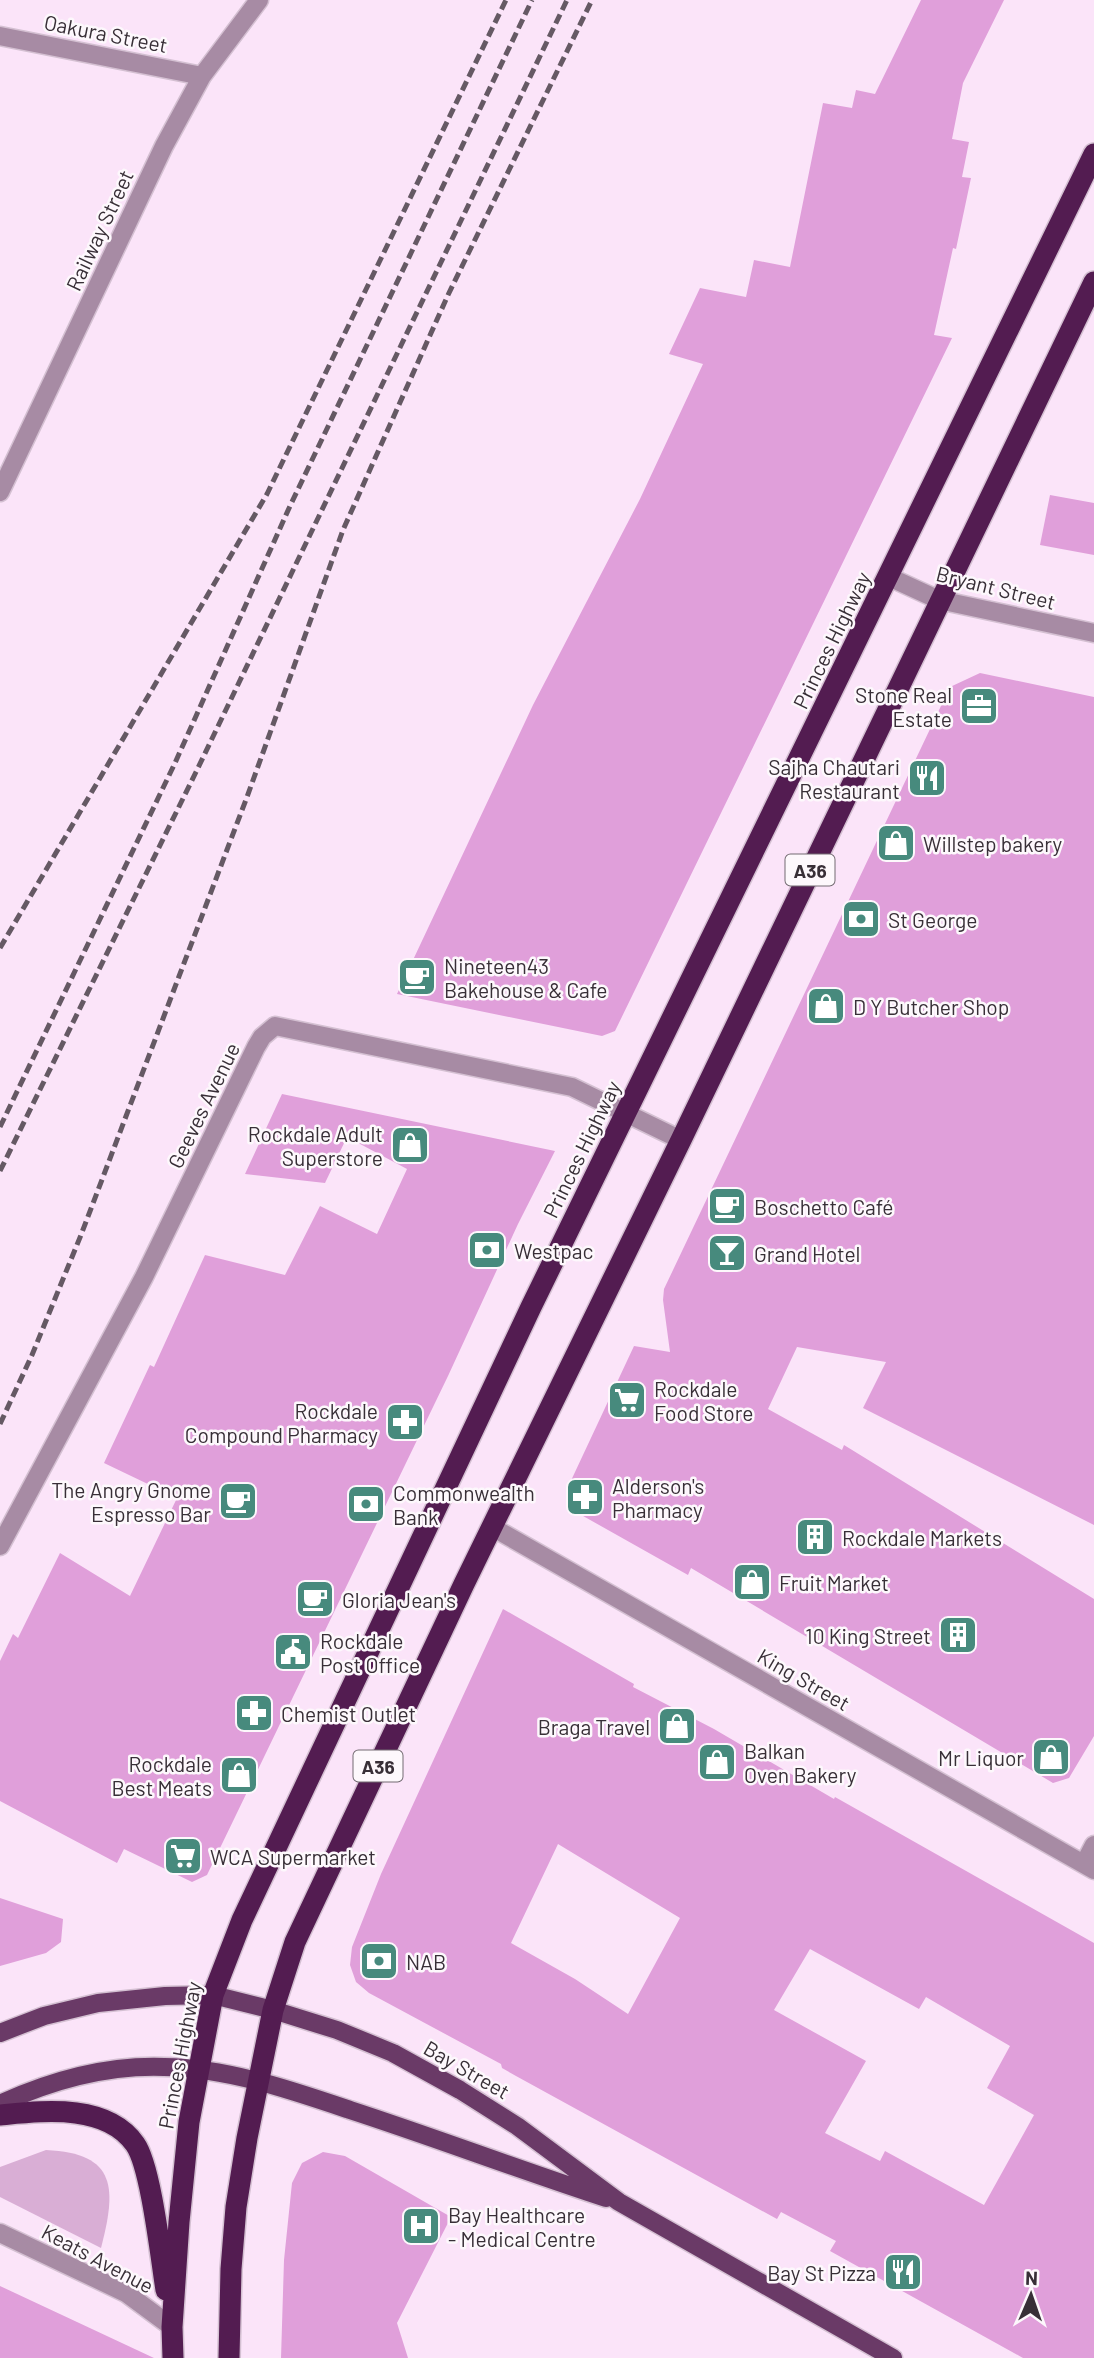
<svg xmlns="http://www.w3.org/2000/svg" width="1094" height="2358" font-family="Barlow,sans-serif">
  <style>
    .green { fill: #d9aed5 }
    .building { fill: #e09fda; fill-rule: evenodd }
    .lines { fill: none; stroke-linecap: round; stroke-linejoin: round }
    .minor-casing { stroke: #d4c0d2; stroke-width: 21 }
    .major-casing { stroke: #d4c0d2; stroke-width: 21 }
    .highway-casing { stroke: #d4c0d2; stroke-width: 24 }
    .minor { stroke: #a78ba4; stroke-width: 18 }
    .major { stroke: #6a3a67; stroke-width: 18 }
    .highway { stroke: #531c51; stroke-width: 21 }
    .rail { stroke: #655964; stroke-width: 5; stroke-dasharray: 10 5; stroke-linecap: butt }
    .labels { text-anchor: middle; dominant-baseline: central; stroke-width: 5; stroke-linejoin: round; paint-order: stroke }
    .shield { fill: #fdf8fc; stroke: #736b72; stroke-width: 2 }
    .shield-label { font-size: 19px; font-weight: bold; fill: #382f37 }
    .street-label { font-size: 21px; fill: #382f37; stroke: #fdf8fc }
    .poi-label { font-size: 21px; fill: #382f37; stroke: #fdf8fc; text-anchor: start }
  </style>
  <rect width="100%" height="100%" fill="#fbe4f9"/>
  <path class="green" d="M46 2150C118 2153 116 2190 101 2248L0 2197V2167Z"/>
  <path class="building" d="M921 0H1004L963 83 952 139 969 142 962 177 971 178 956 249 953 248 934 335 952 338 615 1031 602 1036 397 994 533 705 640 499 703 364 669 354 700 288 746 297 754 260 790 267 823 103 852 108 856 90 875 94Z
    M1050 495 1094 503V555L1040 545Z
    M980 673 1094 697V1525L863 1408 886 1362 797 1347 768 1409 842 1450 844 1445 1094 1599V1736L1069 1778 1053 1783 691 1568 688 1575 576 1512 568 1487 634 1346 670 1352 663 1300 664 1289 950 687Z
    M282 1094 555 1151 518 1224 448 1376 207 1875 192 1882 124 1849 117 1863 0 1801V1661L13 1634 18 1638 60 1553 130 1596 177 1498 104 1463 150 1365 154 1367 205 1255 285 1275 320 1206 377 1234 407 1169 347 1137 325 1183 245 1174Z
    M503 1609 634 1684 633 1687 714 1729 834 1799 835 1797 1094 1943V2358H1023L830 2251 836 2241 781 2212 777 2219 516 2076 502 2068 501 2064 369 1993 356 1982 350 1965 352 1947 381 1874ZM558 1844 680 1918 628 2014 575 1979 511 1943ZM810 1949 919 2009 926 1997 1010 2046 987 2088 1034 2115 984 2205 885 2151 880 2161 825 2133 866 2061 774 2010Z
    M0 1898 63 1919 61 1942 46 1953 0 1966Z
    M323 2152 345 2156 451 2217 397 2323 408 2358H281L284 2260 292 2183 302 2163Z
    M0 2286 154 2358H0Z"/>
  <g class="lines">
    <defs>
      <path id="minor" d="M0 36 202 76
        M0 492 164 146 202 76 259 0
        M889 577 939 600 1094 633
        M492 1527 1094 1870
        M0 1546 144 1277 256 1047 262 1037 275 1026 572 1087 681 1140
        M1084 1864 1094 1845
        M0 2233 126 2293 172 2327"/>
      <path id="major" d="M0 2033 44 2016 98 2003 165 1996 213 1995 273 2010 337 2030 393 2053 460 2090 517 2126 619 2202 893 2358
        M0 2104C50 2081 108 2065 164 2067 227 2068 291 2090 350 2110 436 2138 520 2170 606 2198"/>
      <path id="highway" d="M0 2115C43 2111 106 2103 135 2144 151 2166 161 2259 166 2290
        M173 2358 172 2327 179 2222 189 2122 213 1995 242 1920 531 1307 1094 154
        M229 2358 231 2269 236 2207 247 2138 273 2010 295 1942 464 1584 681 1140 1094 282"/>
    </defs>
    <use href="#minor" class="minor-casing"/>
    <use href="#major" class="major-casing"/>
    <use href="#highway" class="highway-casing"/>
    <use href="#minor" class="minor"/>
    <use href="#major" class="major"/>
    <use href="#highway" class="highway"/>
    <path class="rail" d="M0 948 267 494 506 0
      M0 1127 175 763 290 506 532 0
      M0 1171 196 772 567 0
      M0 1424 32 1355 81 1235 247 797 343 530 448 295 592 0"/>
  </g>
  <defs>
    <symbol id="office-square" viewBox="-11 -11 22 22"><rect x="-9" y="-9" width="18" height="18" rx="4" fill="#478a7d" stroke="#fdf8fc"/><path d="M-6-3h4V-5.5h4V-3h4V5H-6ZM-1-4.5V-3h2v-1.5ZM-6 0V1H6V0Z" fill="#fff"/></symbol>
    <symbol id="restaurant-square" viewBox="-11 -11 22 22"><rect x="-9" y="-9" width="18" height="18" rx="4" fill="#478a7d" stroke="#fdf8fc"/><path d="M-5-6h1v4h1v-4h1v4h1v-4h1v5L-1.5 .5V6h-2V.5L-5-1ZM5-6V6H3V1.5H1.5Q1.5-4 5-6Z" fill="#fff"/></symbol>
    <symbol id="shop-square" viewBox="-11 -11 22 22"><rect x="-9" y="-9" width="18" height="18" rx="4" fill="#478a7d" stroke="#fdf8fc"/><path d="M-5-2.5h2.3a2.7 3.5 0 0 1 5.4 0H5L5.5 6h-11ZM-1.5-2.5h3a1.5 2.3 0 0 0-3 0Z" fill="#fff"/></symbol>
    <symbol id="bank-square" viewBox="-11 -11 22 22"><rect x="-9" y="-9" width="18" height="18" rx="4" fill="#478a7d" stroke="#fdf8fc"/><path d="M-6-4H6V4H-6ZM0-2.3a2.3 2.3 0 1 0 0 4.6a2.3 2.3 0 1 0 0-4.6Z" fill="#fff"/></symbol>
    <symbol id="cafe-square" viewBox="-11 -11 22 22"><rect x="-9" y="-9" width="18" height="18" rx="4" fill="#478a7d" stroke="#fdf8fc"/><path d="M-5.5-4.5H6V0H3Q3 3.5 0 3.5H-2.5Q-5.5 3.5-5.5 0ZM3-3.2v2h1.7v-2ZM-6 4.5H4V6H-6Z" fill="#fff"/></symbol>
    <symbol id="bar-square" viewBox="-11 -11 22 22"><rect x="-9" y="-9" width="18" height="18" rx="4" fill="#478a7d" stroke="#fdf8fc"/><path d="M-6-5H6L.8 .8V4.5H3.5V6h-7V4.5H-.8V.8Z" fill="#fff"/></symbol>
    <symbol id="supermarket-square" viewBox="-11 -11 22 22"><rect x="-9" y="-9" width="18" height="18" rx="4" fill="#478a7d" stroke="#fdf8fc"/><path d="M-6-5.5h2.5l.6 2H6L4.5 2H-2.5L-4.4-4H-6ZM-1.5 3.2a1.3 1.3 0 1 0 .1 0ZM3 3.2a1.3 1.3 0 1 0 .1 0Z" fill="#fff"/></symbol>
    <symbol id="pharmacy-square" viewBox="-11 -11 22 22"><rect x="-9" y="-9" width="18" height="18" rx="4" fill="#478a7d" stroke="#fdf8fc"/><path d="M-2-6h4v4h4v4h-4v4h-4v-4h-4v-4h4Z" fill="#fff"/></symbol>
    <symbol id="building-square" viewBox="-11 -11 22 22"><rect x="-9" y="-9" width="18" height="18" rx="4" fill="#478a7d" stroke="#fdf8fc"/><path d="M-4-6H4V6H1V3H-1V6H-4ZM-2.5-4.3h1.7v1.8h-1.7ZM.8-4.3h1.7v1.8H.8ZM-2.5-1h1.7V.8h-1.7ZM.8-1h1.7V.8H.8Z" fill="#fff"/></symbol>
    <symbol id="civic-square" viewBox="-11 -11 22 22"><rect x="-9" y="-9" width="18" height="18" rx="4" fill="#478a7d" stroke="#fdf8fc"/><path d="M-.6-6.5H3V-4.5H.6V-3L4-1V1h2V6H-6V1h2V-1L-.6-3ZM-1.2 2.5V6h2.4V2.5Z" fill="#fff"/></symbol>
    <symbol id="hospital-square" viewBox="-11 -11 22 22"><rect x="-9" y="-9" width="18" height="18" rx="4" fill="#478a7d" stroke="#fdf8fc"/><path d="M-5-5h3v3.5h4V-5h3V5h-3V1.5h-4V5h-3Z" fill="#fff"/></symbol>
  </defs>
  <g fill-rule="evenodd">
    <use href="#office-square" x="957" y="684" width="44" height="44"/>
    <use href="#restaurant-square" x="905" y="756" width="44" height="44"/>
    <use href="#shop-square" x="874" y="821" width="44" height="44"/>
    <use href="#bank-square" x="839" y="897" width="44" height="44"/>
    <use href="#cafe-square" x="395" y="955" width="44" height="44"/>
    <use href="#shop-square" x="804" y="984" width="44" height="44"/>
    <use href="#shop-square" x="388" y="1123" width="44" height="44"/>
    <use href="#cafe-square" x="705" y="1184" width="44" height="44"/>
    <use href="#bank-square" x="465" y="1228" width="44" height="44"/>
    <use href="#bar-square" x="705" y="1231" width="44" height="44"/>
    <use href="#supermarket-square" x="605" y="1378" width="44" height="44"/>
    <use href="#pharmacy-square" x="383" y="1400" width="44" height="44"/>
    <use href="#pharmacy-square" x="563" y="1475" width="44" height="44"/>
    <use href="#cafe-square" x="216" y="1479" width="44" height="44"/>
    <use href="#bank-square" x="344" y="1482" width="44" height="44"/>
    <use href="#building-square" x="793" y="1515" width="44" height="44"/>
    <use href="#shop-square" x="730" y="1560" width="44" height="44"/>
    <use href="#cafe-square" x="293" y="1577" width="44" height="44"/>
    <use href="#building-square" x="936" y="1613" width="44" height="44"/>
    <use href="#civic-square" x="271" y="1630" width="44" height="44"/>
    <use href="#pharmacy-square" x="232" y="1691" width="44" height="44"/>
    <use href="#shop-square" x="655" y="1704" width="44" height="44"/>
    <use href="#shop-square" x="1029" y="1735" width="44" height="44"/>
    <use href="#shop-square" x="695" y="1740" width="44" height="44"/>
    <use href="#shop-square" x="217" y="1753" width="44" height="44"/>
    <use href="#supermarket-square" x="161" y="1834" width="44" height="44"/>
    <use href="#bank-square" x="357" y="1939" width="44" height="44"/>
    <use href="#hospital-square" x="399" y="2204" width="44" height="44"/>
    <use href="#restaurant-square" x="881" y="2250" width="44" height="44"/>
  </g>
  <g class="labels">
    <g class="shield">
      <rect x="785.5" y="854.5" width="49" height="31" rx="5"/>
      <rect x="353.5" y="1750.5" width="49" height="31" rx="5"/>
    </g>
    <g class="shield-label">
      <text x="810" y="870">A36</text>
      <text x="378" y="1766">A36</text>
    </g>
    <g class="street-label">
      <text transform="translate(106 33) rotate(11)">Oakura Street</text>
      <text transform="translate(99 230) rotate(-65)">Railway Street</text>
      <text transform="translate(996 587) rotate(14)">Bryant Street</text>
      <text transform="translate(831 640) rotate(-64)">Princes Highway</text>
      <text transform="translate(203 1105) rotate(-64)">Geeves Avenue</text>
      <text transform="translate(581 1149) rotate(-64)">Princes Highway</text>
      <text transform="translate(804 1679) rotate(30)">King Street</text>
      <text transform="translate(179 2055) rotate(-79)">Princes Highway</text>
      <text transform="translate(467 2069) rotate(30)">Bay Street</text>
      <text transform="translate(98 2258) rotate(28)">Keats Avenue</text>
    </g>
    <g class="poi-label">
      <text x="952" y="694" text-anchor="end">Stone Real<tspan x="952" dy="24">Estate</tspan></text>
      <text x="900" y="766" text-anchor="end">Sajha Chautari<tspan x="900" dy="24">Restaurant</tspan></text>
      <text x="923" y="843">Willstep bakery</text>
      <text x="888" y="919">St George</text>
      <text x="444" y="965">Nineteen43<tspan x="444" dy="24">Bakehouse &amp; Cafe</tspan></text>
      <text x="853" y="1006">D Y Butcher Shop</text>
      <text x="383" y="1133" text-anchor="end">Rockdale Adult<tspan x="383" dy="24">Superstore</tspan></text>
      <text x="754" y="1206">Boschetto Café</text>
      <text x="514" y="1250">Westpac</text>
      <text x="754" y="1253">Grand Hotel</text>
      <text x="654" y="1388">Rockdale<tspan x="654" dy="24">Food Store</tspan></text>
      <text x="378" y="1410" text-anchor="end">Rockdale<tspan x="378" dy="24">Compound Pharmacy</tspan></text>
      <text x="612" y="1485">Alderson's<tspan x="612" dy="24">Pharmacy</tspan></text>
      <text x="211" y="1489" text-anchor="end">The Angry Gnome<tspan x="211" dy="24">Espresso Bar</tspan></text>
      <text x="393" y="1492">Commonwealth<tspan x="393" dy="24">Bank</tspan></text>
      <text x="842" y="1537">Rockdale Markets</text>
      <text x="779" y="1582">Fruit Market</text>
      <text x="342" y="1599">Gloria Jean's</text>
      <text x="931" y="1635" text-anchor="end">10 King Street</text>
      <text x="320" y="1640">Rockdale<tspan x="320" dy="24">Post Office</tspan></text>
      <text x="281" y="1713">Chemist Outlet</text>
      <text x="650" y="1726" text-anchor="end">Braga Travel</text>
      <text x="744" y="1750">Balkan<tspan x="744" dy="24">Oven Bakery</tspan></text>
      <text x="1024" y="1757" text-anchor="end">Mr Liquor</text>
      <text x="212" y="1763" text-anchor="end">Rockdale<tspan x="212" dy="24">Best Meats</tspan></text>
      <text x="210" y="1856">WCA Supermarket</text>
      <text x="406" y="1961">NAB</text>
      <text x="448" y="2214">Bay Healthcare<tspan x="448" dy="24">- Medical Centre</tspan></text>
      <text x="876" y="2272" text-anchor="end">Bay St Pizza</text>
    </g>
  </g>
  <g transform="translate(1031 2295) rotate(2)" stroke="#fdf8fc" stroke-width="5" paint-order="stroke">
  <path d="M0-5L12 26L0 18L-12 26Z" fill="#382f37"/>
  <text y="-10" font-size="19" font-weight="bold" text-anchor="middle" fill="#382f37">N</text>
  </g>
</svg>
